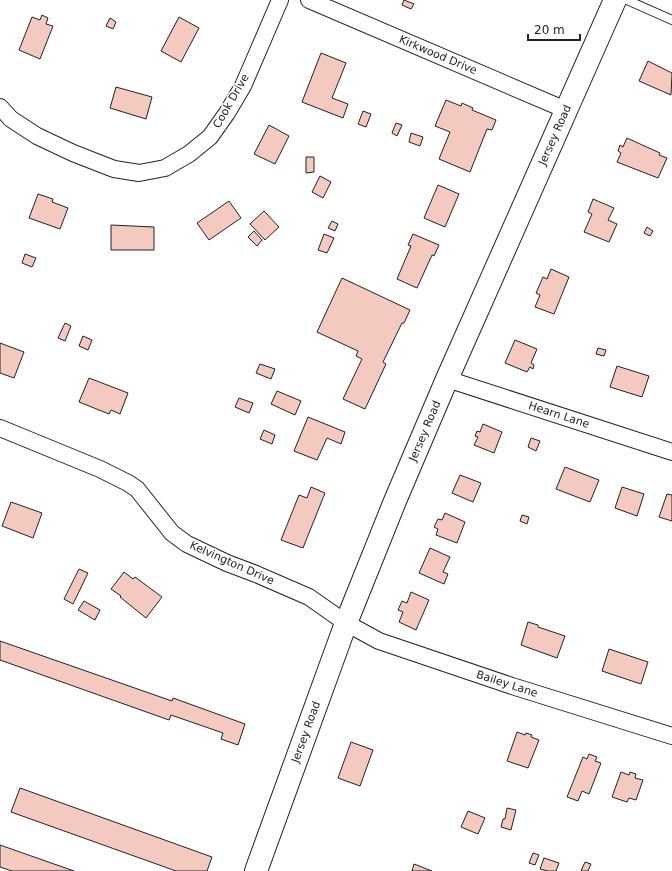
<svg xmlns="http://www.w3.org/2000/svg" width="672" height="871" font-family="'DejaVu Sans',sans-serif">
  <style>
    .building { fill: #f3c9c0; stroke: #222 }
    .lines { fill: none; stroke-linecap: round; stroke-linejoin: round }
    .lane-casing { stroke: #222; stroke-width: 10 }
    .street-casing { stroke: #222; stroke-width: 18 }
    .secondary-casing { stroke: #222; stroke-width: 24 }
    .lane { stroke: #fff; stroke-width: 8 }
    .street { stroke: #fff; stroke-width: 16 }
    .secondary { stroke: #fff; stroke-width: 22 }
    .labels { text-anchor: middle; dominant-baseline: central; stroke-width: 3; stroke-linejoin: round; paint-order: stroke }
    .street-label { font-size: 11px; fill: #222; stroke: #fff }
  </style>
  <rect width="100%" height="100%" fill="#fff"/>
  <path class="building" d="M404 0 414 4 411 9 402 5Z
    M42 15 48 18 46 24 53 26 40 59 19 50 32 17 40 20Z
    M179 17 199 28 181 62 161 51Z
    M110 18 116 22 113 29 106 26Z
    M321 53 346 63 332 98 348 104 343 118 302 102Z
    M648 61 672 73 671 95 639 81Z
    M116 87 152 97 146 119 110 108Z
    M446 100 461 106 462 103 473 108 472 110 496 120 492 130 487 129 470 172 439 159 450 132 435 126Z
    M363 111 371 114 366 127 358 124Z
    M396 123 402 125 397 136 392 133Z
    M269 125 289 136 275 164 254 154Z
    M411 133 423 137 420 146 409 142Z
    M627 138 660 153 659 155 667 158 658 178 617 162 621 153 618 151 620 145 623 147Z
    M306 157H314V172L306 173Z
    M320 176 331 182 323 198 312 192Z
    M438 185 459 194 445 227 424 218Z
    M38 194 53 199 52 202 68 208 60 229 29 218Z
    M593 199 614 208 608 220 617 224 609 242 584 232 592 214 588 212Z
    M229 201 241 218 209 240 197 223Z
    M264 211 279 227 265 240 250 224Z
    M332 221 338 224 335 231 328 228Z
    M111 225 154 227V250H111Z
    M647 227 653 231 650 236 644 233Z
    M254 231 262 240 257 246 248 237Z
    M324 234 334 238 327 253 318 250Z
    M413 234 439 245 434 256 432 255 417 288 397 279 411 246 408 245Z
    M25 254 36 258 32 267 22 263Z
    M551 269 569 277 554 314 535 307 540 295 536 293 543 277 547 279Z
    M342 278 410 310 404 323H402L383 362 386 364 365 409 343 399 362 359 356 356 358 351 317 332Z
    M65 323 71 326 65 341 58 338Z
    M83 336 92 340 88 350 79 346Z
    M515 340 537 349 531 363 534 365 533 369 530 367 527 372 505 363Z
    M0 343 24 352 14 378 0 373Z
    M598 348 606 350 604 356 596 354Z
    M260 364 275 369 271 379 256 373Z
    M617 366 649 376 642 397 610 387Z
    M89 378 128 393 120 414 111 410 109 414 79 402Z
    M277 391 301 401 295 415 271 404Z
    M239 398 253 403 249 413 235 407Z
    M308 417 345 432 341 444 327 438 317 460 294 451Z
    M483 424 502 432 494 453 474 445 478 437 475 436 477 431 480 432Z
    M264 430 275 435 272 444 260 439Z
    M531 438 540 441 536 451 528 447Z
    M565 467 599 480 590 502 556 489Z
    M460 475 481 483 473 502 452 493Z
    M311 487 325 493 303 548 281 540 299 495 307 498Z
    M622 487 644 494 637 516 615 508Z
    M667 494 672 495V521L659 517Z
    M11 502 42 513 33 538 2 526Z
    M445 513 465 522 457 543 436 535 438 529 434 527 438 519 442 520Z
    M522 515 529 517 527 524 520 521Z
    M430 548 450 557 443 572 448 574 444 584 419 573Z
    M79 569 88 573 73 604 64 599Z
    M124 572 133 579 135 577 162 597 146 618 120 597 121 596 111 589Z
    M411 592 429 600 416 630 399 622 403 612 398 610 402 601 407 603Z
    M84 601 100 610 95 620 78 610Z
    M528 622 538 625V627L565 636 557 658 521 645Z
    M0 641 172 701 173 698 245 724 238 745 221 739 223 733 171 715 169 720 0 660Z
    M609 649 648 662 641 684 602 671Z
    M517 732 525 735 526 733 532 735 531 737 539 740 528 768 507 761Z
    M351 742 373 750 360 786 338 778Z
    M589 754 597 757 595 761 601 763 589 794 582 791 578 801 567 797 583 757 587 759Z
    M621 772 629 775 630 772 636 774 635 778 643 780 636 800 629 798 627 802 612 797Z
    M20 788 212 857 207 871H176L11 812Z
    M507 808 516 810 511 830 501 827 503 819H505Z
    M468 811 485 818 478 834 461 827Z
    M0 845 74 871H12L0 867Z
    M533 853 539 855 535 865 529 863Z
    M544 858 559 863 556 871H548L540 869Z
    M585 862 591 864 588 871H581Z
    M414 864 432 871H412Z"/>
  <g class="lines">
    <defs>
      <path id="lane" d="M627 0 672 20"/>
      <path id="street" d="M309 0 566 110
        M0 107 11 119 37 136 73 153 114 169 139 173 165 168 189 154 210 137 227 113 243 86 280 0
        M447 379 672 452
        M0 428 100 469 128 483 137 489 172 533 187 544 227 563 256 574 309 597 346 623 379 641 512 686 672 736"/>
      <path id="secondary" d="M256 871 346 623 395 501 447 379 615 0"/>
    </defs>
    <use href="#lane" class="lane-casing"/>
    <use href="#street" class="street-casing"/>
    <use href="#secondary" class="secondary-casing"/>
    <use href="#lane" class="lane"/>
    <use href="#street" class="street"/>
    <use href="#secondary" class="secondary"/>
  </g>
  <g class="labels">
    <g class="street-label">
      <text transform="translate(438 55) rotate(23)">Kirkwood Drive</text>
      <text transform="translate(231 101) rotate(-60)">Cook Drive</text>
      <text transform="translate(555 135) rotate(-66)">Jersey Road</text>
      <text transform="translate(559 415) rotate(18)">Hearn Lane</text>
      <text transform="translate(425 431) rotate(-67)">Jersey Road</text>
      <text transform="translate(232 563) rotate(24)">Kelvington Drive</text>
      <text transform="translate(507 684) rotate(18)">Bailey Lane</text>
      <text transform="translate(306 732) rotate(-70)">Jersey Road</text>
    </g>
  </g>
  <path d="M528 34v6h52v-6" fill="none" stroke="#222222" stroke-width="2"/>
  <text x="534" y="34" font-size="12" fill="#222222" stroke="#ffffff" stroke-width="3" paint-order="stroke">20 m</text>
</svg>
